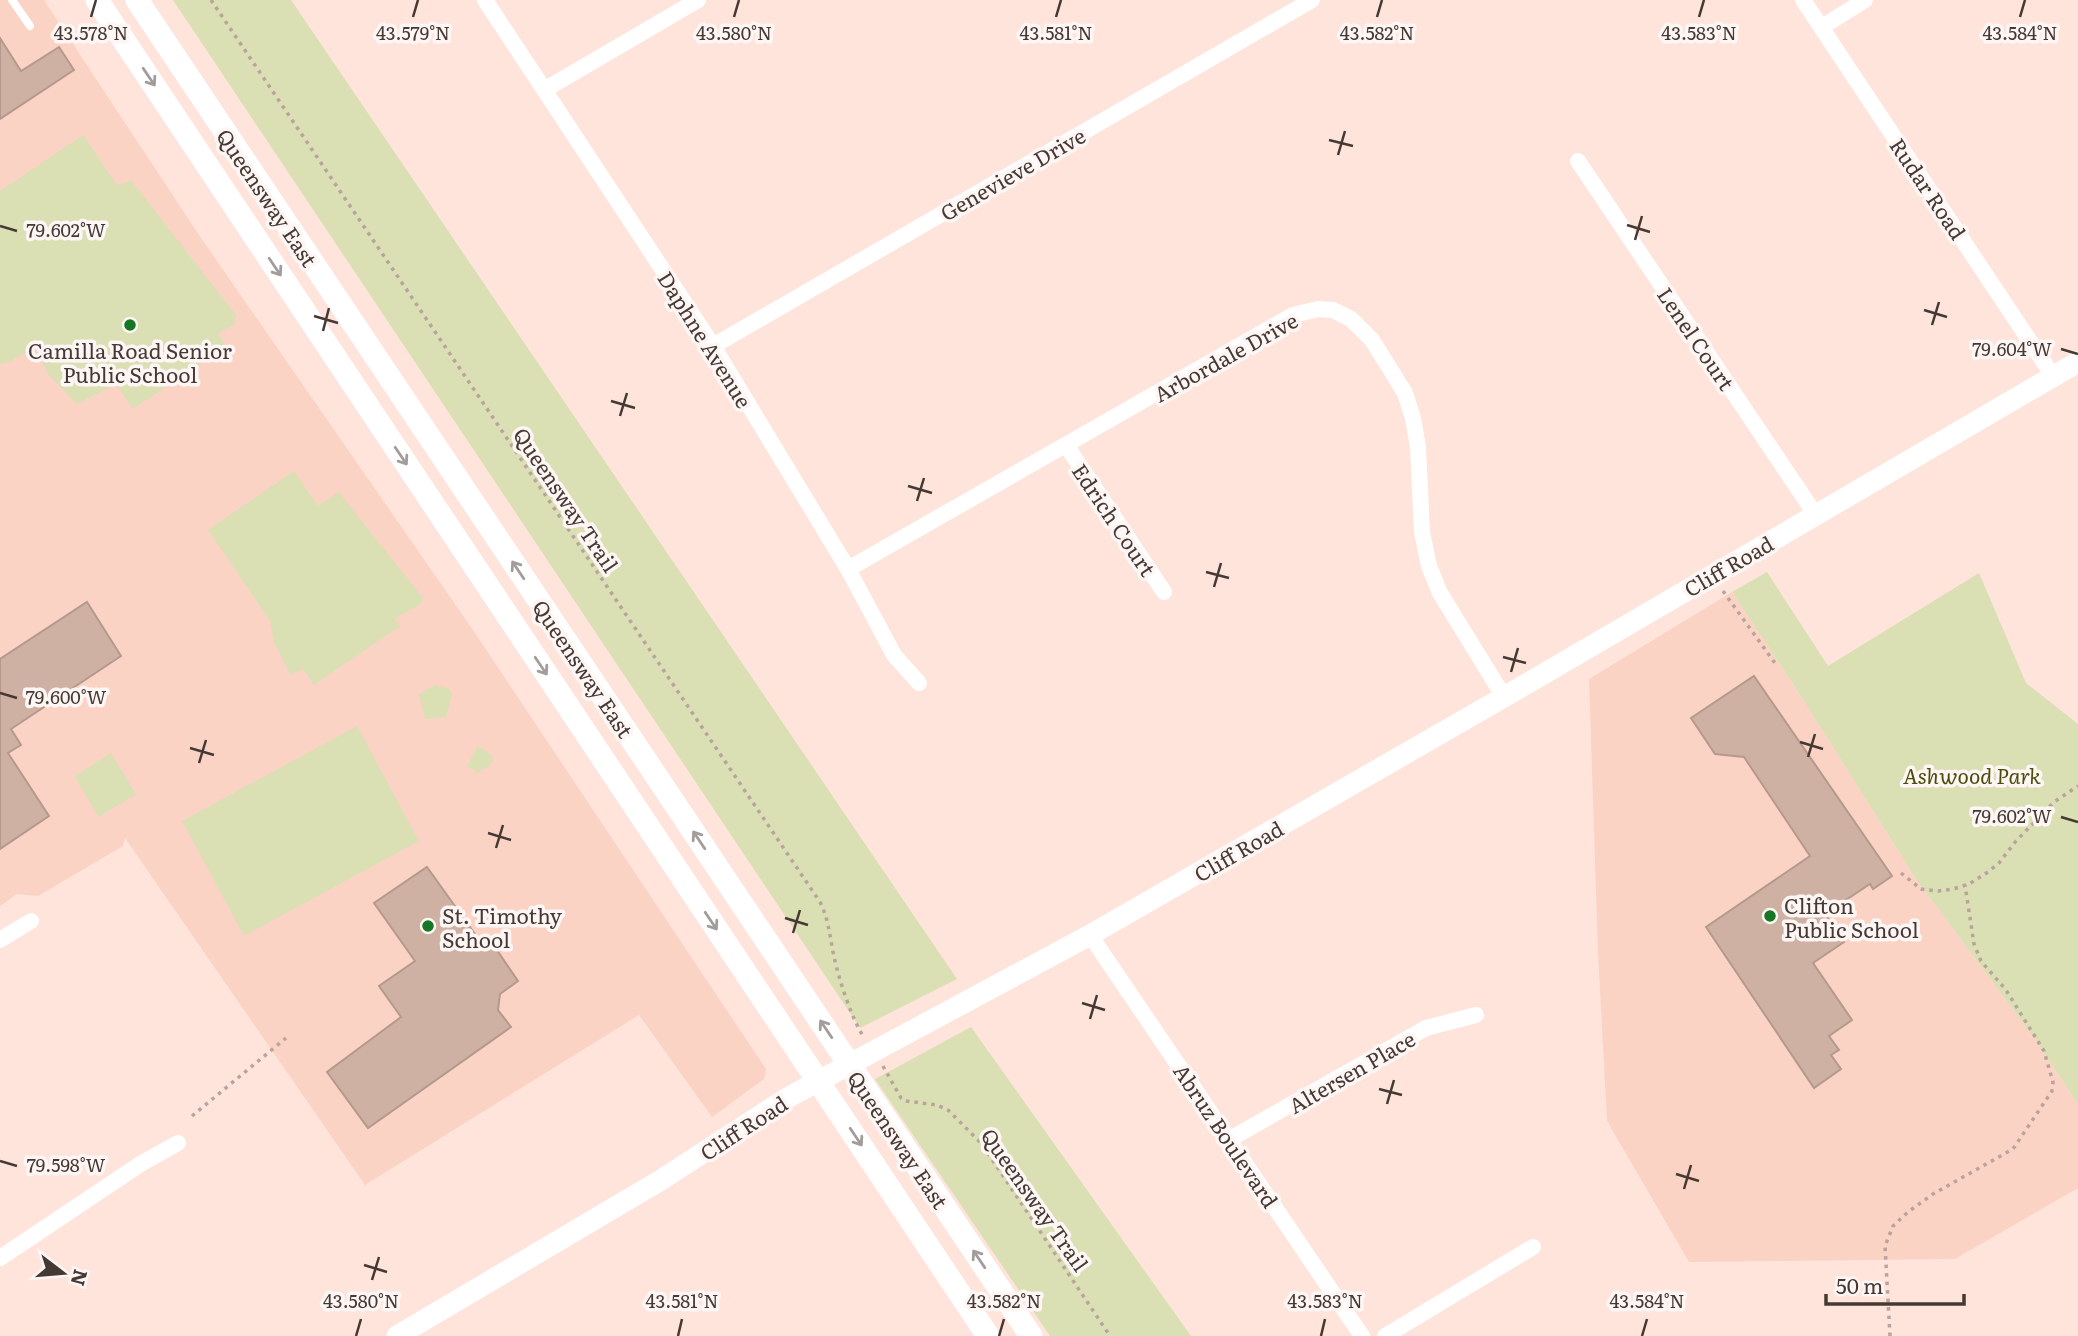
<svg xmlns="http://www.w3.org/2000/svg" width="2078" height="1336" font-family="Literata,serif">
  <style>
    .built { fill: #fbd3c5 }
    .green { fill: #dbdfb4 }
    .building { fill: #cfb1a4; stroke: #b5998c; stroke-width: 2 }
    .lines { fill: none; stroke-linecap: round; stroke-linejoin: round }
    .path { stroke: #b9a49d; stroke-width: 3.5; stroke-dasharray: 3.5 5; stroke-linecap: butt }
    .service { stroke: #fff; stroke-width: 8 }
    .minor { stroke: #fff; stroke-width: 16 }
    .tertiary { stroke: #fff; stroke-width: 21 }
    .secondary { stroke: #fff; stroke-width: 23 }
    .oneway { stroke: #a29c9a }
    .ticks { fill: none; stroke: #453934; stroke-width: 2.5 }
    .poi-dot { fill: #177625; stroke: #fdf6f4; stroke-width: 2.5 }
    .labels { text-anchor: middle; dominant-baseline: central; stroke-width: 7; stroke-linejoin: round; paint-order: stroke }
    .street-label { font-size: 21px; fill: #453934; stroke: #fdf6f4 }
    .poi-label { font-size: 21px; fill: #453934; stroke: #fdf6f4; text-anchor: start }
    .park-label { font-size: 21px; font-style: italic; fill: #4a4d0b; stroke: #fdf6f4 }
    .ticks-label { font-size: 18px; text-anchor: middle; fill: #453934; stroke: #fdf6f4; stroke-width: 7; stroke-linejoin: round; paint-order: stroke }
  </style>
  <rect width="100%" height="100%" fill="#fee4db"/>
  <path class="built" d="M0 0H44L199 235 473 630 766 1069 764 1079 712 1117 639 1015 365 1185 125 838 123 846 38 896 17 894 0 906Z
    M1732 592 1795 687 1916 879 2037 1042 2078 1104V1188L1955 1259 1689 1262 1607 1121 1598 952 1589 679Z"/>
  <path class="green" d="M173 0H291L957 979 860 1028Z
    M83 135 117 185 131 180 236 315 234 325 218 333 226 346 133 409 116 384 77 404 48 374 36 348 7 363 0 364V191Z
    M294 471 318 506 339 492 422 597 421 604 395 618 400 626 314 685 303 669 291 675 274 643 270 621 208 530Z
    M1767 572 1828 666 1979 573 2026 683 2078 724V1104L2037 1042 1916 879 1795 687 1732 592Z
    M435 685 450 689 452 695 446 717 425 719 419 694Z
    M357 726 419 841 244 936 182 821Z
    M477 747C498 753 498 765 477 772L467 766Z
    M111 753 136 794 99 817 74 776Z
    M971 1027 1191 1336H1050L875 1079Z"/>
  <path class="building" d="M0 38 21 71 59 47 74 70 0 119Z
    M87 602 121 656 11 729 21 745 8 753 49 816 0 849V659Z
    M1754 676 1892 876 1873 889 1870 884 1825 914 1844 942 1813 963 1852 1020 1829 1036 1839 1050 1831 1055 1841 1069 1814 1088 1706 927 1810 856 1744 757 1715 754 1691 718Z
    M427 867 485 948 492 943 518 981 500 994 498 1010 511 1027 368 1128 327 1072 401 1017 379 986 415 961 374 903Z"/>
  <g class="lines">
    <path class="path" d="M211 0 820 902C829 920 830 938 834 957 839 979 851 1017 863 1036
      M1723 591 1777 666
      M1901 873 1921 889 1938 891 1953 889 1969 884 1988 872 1999 863 2016 841 2054 802 2078 786
      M883 1066 901 1098 906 1101 937 1105 948 1110 981 1143 1110 1336
      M192 1116 286 1038
      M1890 1336 1885 1246 1893 1226 1908 1212 1933 1194 2013 1149 2052 1091 2053 1082 2044 1051 2006 990 1981 961 1974 944 1965 885"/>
    <path class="service" d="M12 0 30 26"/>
    <path class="minor" d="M485 0 713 346 848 569 894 655 919 683
      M1803 0 2053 376
      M1822 27 1865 0
      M544 90 698 0
      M1578 161 1815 514
      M713 346 1312 0
      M1066 445 1164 592
      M848 569 1293 315 1318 309 1333 310 1351 319 1372 340 1405 393 1413 418 1418 447 1422 532 1429 566 1440 593 1504 697
      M1090 935 1362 1336
      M0 940 31 921
      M1230 1139 1426 1028 1476 1015
      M0 1258 142 1163 178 1143
      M1385 1336 1533 1247"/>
    <path class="tertiary" d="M397 1336 661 1180 787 1098 1090 935 1504 697 2078 362"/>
    <path class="secondary" d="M97 0 988 1336
      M137 0 1031 1336"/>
  </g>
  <defs><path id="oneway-shaft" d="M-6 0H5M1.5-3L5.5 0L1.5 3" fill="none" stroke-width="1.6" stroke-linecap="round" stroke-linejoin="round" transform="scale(1.75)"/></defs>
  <g class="oneway">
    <use href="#oneway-shaft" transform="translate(149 77) rotate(56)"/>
    <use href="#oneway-shaft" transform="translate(275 267) rotate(56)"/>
    <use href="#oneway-shaft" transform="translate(401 456) rotate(56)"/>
    <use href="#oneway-shaft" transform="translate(518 570) rotate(-124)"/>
    <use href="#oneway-shaft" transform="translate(541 666) rotate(56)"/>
    <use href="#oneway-shaft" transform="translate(699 840) rotate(-124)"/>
    <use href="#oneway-shaft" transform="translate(711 921) rotate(56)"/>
    <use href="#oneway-shaft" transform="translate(826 1029) rotate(-124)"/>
    <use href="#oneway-shaft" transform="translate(856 1137) rotate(56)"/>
    <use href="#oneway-shaft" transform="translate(979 1259) rotate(-124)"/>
  </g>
  <path class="ticks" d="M91 17 96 0M413 17 418 0M734 17 739 0M1056 17 1061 0M1377 17 1382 0M1699 17 1704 0M2020 17 2025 0M1329 140 1353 146M1338 155 1345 131M1627 225 1650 232M0 226 17 231M1635 240 1642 216M1924 310 1947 317M314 316 338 323M1932 325 1939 302M323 331 329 308M2061 349 2078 354M611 401 635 408M620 416 627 393M908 486 932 493M917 501 924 478M1206 572 1229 578M1214 587 1221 563M1503 657 1526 663M1511 672 1518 648M0 693 17 698M1800 742 1823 749M190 748 214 755M1808 757 1815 734M199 763 206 740M2061 817 2078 822M488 833 511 840M496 848 503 825M785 918 808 925M793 933 800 910M1082 1003 1105 1010M1090 1019 1097 995M1379 1089 1402 1095M1387 1104 1394 1080M0 1161 17 1166M1676 1174 1699 1181M1684 1189 1691 1165M364 1265 387 1272M372 1280 379 1257M356 1336 361 1319M678 1336 682 1319M999 1336 1004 1319M1321 1336 1325 1319M1642 1336 1647 1319"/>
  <g class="poi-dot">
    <circle cx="130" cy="325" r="7"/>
    <circle cx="1770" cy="916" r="7"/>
    <circle cx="428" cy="926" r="7"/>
  </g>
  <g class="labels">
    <g class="street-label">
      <text transform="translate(1012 173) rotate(-30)">Genevieve Drive</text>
      <text transform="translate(1929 188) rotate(56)">Rudar Road</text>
      <text transform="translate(268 197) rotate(56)">Queensway East</text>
      <text transform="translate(1697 338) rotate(56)">Lenel Court</text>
      <text transform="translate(706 339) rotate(58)">Daphne Avenue</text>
      <text transform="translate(1225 356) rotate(-29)">Arbordale Drive</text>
      <text transform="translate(567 499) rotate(56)">Queensway Trail</text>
      <text transform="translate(1115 519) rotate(56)">Edrich Court</text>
      <text transform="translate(1728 565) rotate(-30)">Cliff Road</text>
      <text transform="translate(584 668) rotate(56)">Queensway East</text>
      <text transform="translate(1238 850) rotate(-30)">Cliff Road</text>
      <text transform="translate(1351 1071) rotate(-30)">Altersen Place</text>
      <text transform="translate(743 1127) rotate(-33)">Cliff Road</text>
      <text transform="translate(1227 1135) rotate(56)">Abruz Boulevard</text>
      <text transform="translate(899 1139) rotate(56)">Queensway East</text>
      <text transform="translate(1036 1199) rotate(55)">Queensway Trail</text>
    </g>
    <g class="poi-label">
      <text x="130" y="349" text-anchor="middle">Camilla Road Senior<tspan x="130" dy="24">Public School</tspan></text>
      <text x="1784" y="904">Clifton<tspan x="1784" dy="24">Public School</tspan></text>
      <text x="442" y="914">St. Timothy<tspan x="442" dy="24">School</tspan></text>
    </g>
    <g class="park-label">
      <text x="1972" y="774">Ashwood Park</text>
    </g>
  </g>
  <g class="ticks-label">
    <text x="91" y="40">43.578°N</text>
    <text x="413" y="40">43.579°N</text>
    <text x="734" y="40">43.580°N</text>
    <text x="1056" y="40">43.581°N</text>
    <text x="1377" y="40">43.582°N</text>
    <text x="1699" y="40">43.583°N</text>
    <text x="2020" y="40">43.584°N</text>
    <text x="66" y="237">79.602°W</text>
    <text x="2012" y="356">79.604°W</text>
    <text x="66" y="704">79.600°W</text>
    <text x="2012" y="823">79.602°W</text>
    <text x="66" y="1172">79.598°W</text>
    <text x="361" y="1308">43.580°N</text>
    <text x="682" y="1308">43.581°N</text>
    <text x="1004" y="1308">43.582°N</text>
    <text x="1325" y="1308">43.583°N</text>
    <text x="1647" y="1308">43.584°N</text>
  </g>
  <g transform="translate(63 1273) rotate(106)" stroke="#fdf6f4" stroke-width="5" paint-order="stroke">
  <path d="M0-5L12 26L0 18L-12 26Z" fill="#453934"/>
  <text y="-10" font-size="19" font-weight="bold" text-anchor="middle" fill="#453934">N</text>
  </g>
  <path d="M1826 1294v10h138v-10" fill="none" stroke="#453934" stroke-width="3.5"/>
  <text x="1836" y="1294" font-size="21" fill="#453934" stroke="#fdf6f4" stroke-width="5" paint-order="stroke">50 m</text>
</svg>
